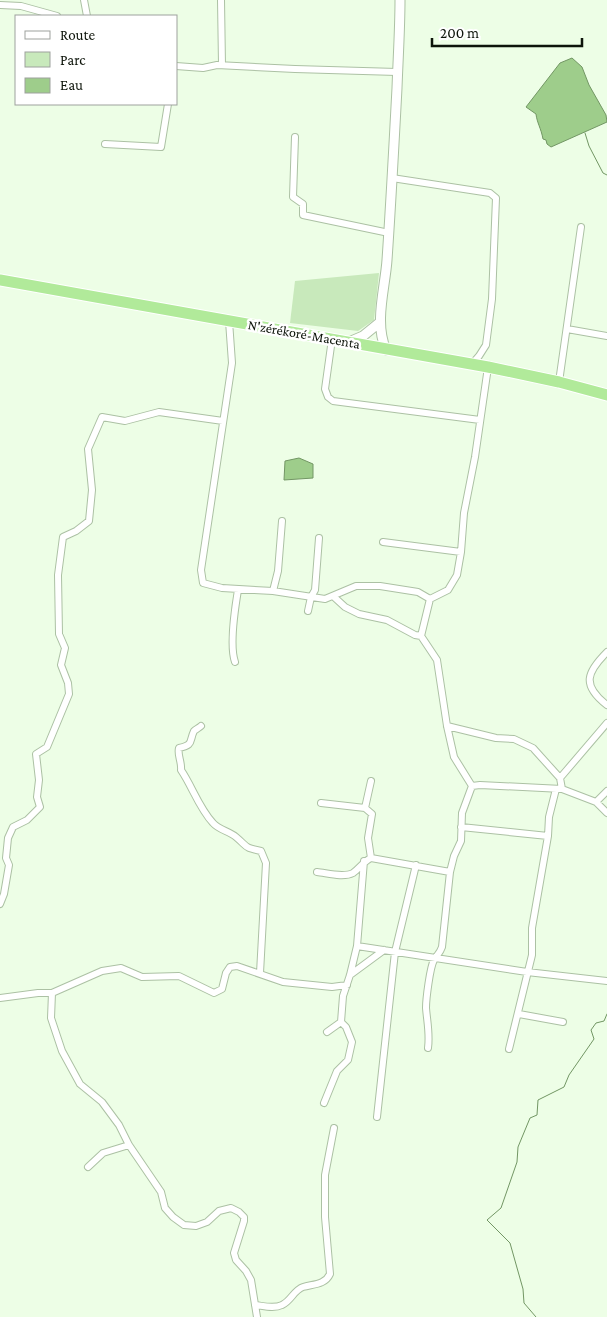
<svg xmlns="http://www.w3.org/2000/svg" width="607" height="1317" font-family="'Crimson Pro',serif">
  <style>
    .green { fill: #c8e9bb }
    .water { fill: #9ecd8b; stroke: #729664 }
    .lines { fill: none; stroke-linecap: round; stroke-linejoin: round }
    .stream { stroke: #729664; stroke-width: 1 }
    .street-casing { stroke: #acc1a4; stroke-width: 8 }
    .secondary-casing { stroke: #acc1a4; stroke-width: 11 }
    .highway-casing { stroke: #fff; stroke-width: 13 }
    .street { stroke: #fff; stroke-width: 6 }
    .secondary { stroke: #fff; stroke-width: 9 }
    .highway { stroke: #b1ea9a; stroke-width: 11 }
    .labels { text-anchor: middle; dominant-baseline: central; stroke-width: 5; stroke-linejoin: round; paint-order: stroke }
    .street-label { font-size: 14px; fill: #0d140a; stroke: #fff }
  </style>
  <rect width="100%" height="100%" fill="#edfee6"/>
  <path class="green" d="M379 273 374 320 358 331 290 323 295 281Z"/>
  <path class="water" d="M572 58 582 67 589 85 606 115 607 122 551 147 547 144 546 140 543 139C541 128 537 123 536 114L526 107 560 63Z
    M299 458 313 464V478L284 480 285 461Z"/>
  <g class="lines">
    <path class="stream" d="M585 133 589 146 603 173 607 175
      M536 1317 524 1303 523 1289 510 1243 487 1220 501 1208 517 1162 518 1147 530 1118 537 1115 538 1100 564 1087 569 1075 594 1039 591 1030 596 1023 604 1021 607 1014"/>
    <defs>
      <path id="street" d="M84 0 87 16
        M221 0 222 65
        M0 5 21 6 57 16
        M176 66 203 68 217 65 295 69 397 72
        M295 137 293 197 303 204V215L389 233
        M105 144 161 147 168 104
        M392 178 490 193 496 198 492 299 486 345 479 356 471 365
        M229 321 232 363 201 570 203 583 222 588 273 591 325 599 356 586H380L418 592 430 599
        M567 329 607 336
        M332 339 325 389 328 397 333 401 480 420
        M488 367 475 457 464 513 461 552 457 575 448 590 430 599 421 636 437 660 447 726 454 757 472 786 480 785 562 789 596 802 607 791
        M559 382 581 227
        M383 542 461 552
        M273 591 278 571 282 521
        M333 596 345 607 359 614 387 620 415 635 421 636
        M308 611 311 597 315 590 319 538
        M607 652C587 672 581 685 607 705
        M235 662C229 645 235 608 238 590
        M201 726C200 727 195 730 194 731 189 741 194 745 179 748 177 755 182 762 181 770 192 786 199 808 213 823 219 830 229 831 236 837 249 848 243 847 261 851L266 863 260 973
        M447 726 496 738 514 739 533 748 560 778 562 789
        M560 778 607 723
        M371 781 365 808 372 814 368 838 371 858
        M596 802 607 813
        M321 803 365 808
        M461 827 548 836
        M317 872C327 873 343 878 353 873 360 868 364 861 371 858L450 872
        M0 904 4 894 9 865 6 858 8 838 13 827 27 820 40 807 37 797 39 780 36 754 47 747 69 694 68 683 61 665 65 648 59 634 58 575 63 537 76 531 89 521 92 490 88 449 102 417 125 421 159 412 223 421
        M357 946 527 972 607 981
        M350 975 384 950
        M52 993 51 1018 62 1051 80 1084 102 1102 119 1125 129 1145 161 1192 165 1208 173 1217 184 1225 196 1226 207 1222 219 1211 231 1208 239 1212 244 1217V1221L234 1253 236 1260 246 1271 251 1280 257 1317
        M0 998 38 993H52L102 971 121 968 142 977 179 976 214 993 222 989 226 973 230 967 237 966 283 982 332 987 347 985
        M519 1014 563 1022
        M327 1032 341 1022 343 996 350 975 357 946 364 861
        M428 1048C430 1034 427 1021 426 1008 426 999 430 967 434 960 437 955 440 953 442 947L450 872 454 856 461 841 462 813 472 786
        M509 1049 532 955V928L548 836 549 817 556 789
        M324 1103 337 1071 348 1060 352 1042 346 1027 341 1022
        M377 1117 395 952 416 865
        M88 1167 103 1153 129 1145
        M255 1305C264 1306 274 1309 282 1305 291 1301 294 1290 303 1287 313 1284 325 1285 330 1274L325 1217V1175L334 1128"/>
      <path id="secondary" d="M349 342 363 336 379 323
        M386 350C374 322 385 289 387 260 391 202 394 145 397 88 398 59 400 29 400 0"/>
      <path id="highway" d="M0 280 488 367 559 382 607 395"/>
    </defs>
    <use href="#street" class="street-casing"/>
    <use href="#secondary" class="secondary-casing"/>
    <use href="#highway" class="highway-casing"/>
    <use href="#street" class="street"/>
    <use href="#secondary" class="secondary"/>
    <use href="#highway" class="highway"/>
  </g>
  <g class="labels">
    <g class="street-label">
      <text transform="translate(304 334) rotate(10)">N'zérékoré-Macenta</text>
    </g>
  </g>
  <rect x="15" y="15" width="162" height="90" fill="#ffffff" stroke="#9ea19d"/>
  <rect x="25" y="31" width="25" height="8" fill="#ffffff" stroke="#9ea19d"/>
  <text x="60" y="40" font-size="15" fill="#0d140a">Route</text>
  <rect x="25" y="52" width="25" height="15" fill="#c8e9bb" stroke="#9ea19d"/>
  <text x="60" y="65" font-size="15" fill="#0d140a">Parc</text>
  <rect x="25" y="78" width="25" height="15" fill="#9ecd8b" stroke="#9ea19d"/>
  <text x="60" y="90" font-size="15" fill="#0d140a">Eau</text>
  <path d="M432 38v8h150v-8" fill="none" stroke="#0d140a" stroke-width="2.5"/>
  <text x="440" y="38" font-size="15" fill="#0d140a" stroke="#ffffff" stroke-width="4" paint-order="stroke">200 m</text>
</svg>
